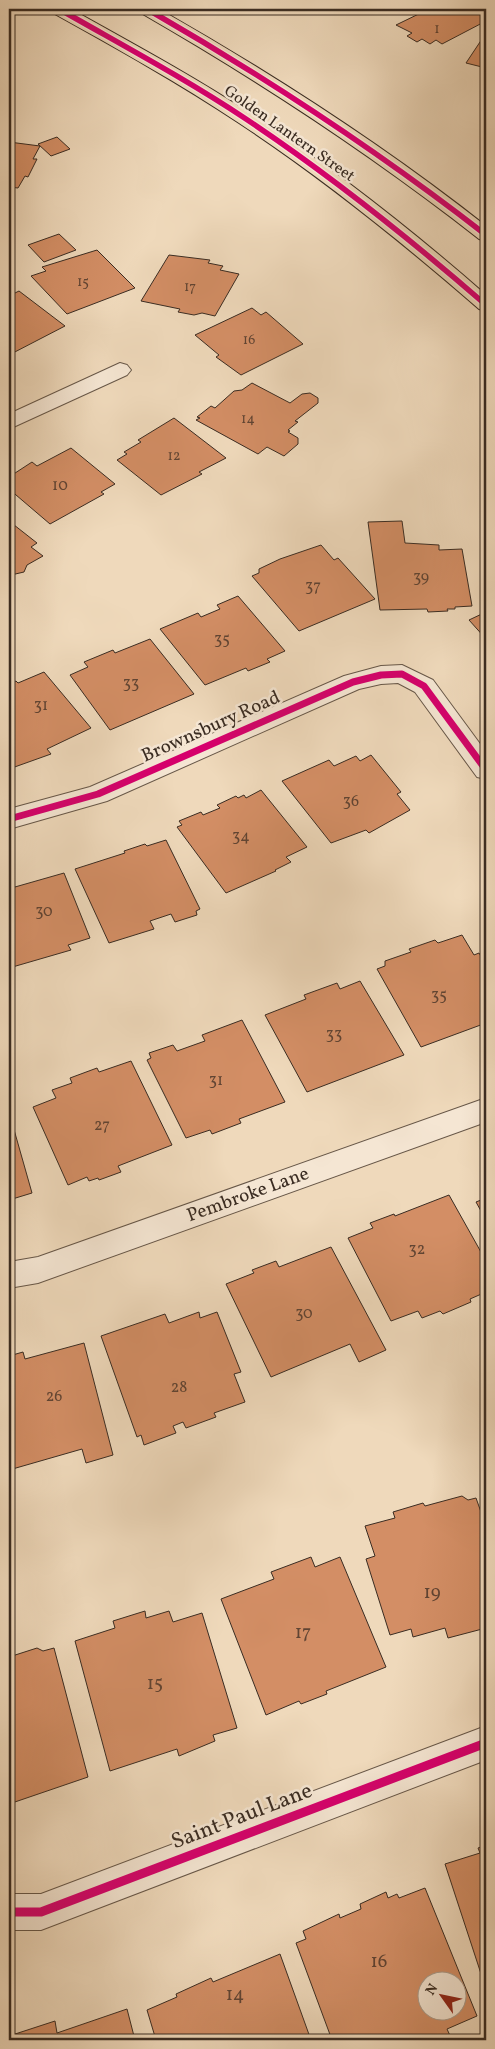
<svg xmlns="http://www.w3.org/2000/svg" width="495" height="2049" font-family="Vollkorn,serif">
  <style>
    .building { fill: #d38e65; stroke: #3a2c22; fill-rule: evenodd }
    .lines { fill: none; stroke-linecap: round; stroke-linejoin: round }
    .street-casing { stroke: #675748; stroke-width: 2 }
    .primary-casing { stroke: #3a2c22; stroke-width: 2 }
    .street { fill: #f5e6d3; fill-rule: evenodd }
    .primary { fill: #efd9bb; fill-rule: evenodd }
    .cycleway-far2-casing { stroke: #f5e6d3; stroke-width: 8 }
    .cycleway-far1-casing { stroke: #f5e6d3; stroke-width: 10 }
    .cycleway-casing { stroke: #f5e6d3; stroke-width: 12 }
    .cycleway-far2 { stroke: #d6006c; stroke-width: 5.5 }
    .cycleway-far1 { stroke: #d6006c; stroke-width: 7 }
    .cycleway { stroke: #d6006c; stroke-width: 9 }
    .labels { text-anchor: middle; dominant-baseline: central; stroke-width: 5; stroke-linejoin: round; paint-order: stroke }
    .far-number-label { font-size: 14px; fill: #604433 }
    .far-street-label { font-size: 16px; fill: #3a2c22; stroke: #f5e6d3 }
    .number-label { font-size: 16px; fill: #604433 }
    .street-label { font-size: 19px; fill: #3a2c22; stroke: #f5e6d3 }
    .near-number-label { font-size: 19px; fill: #604433 }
    .near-street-label { font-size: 22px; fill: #3a2c22; stroke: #f5e6d3 }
  </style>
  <rect width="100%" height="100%" fill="#efd9bb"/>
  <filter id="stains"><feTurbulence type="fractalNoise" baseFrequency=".004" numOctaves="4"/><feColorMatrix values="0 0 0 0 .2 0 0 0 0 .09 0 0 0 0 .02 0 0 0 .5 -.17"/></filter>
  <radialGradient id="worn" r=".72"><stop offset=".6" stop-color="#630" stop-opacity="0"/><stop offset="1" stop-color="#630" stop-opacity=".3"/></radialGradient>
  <path class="building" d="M429 9H469L486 18V21L442 44 436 40 430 44 422 39 417 42 407 36 412 33 396 25Z
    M486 33V68L466 63Z
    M57 137 70 149 51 156 38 144Z
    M9 142 40 146 33 159H37L28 177 25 176 18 188 9 187Z
    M59 234 76 250 44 262 28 245Z
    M97 250 135 288 67 314 31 276 46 271 42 267Z
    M169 255 210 260 208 263 223 266 220 270 239 274 215 316 202 313 194 315 178 312 180 309 141 301Z
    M19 291 65 326 9 355V296Z
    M252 308 261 315 266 312 303 344 241 375 216 357 219 355 195 335Z
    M252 383 290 403 302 394 310 393 318 398V403L295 421 298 422 288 430 290 431 288 432 298 438V444L284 456 267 447 258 454 196 420 200 418 197 417 211 406 215 408 234 391 242 390Z
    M174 418 226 458 199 472 202 474 161 495 117 460 127 454 124 452 141 442 138 440Z
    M71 448 115 484 101 492 104 494 50 524 9 489V477L32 462 37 466Z
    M9 521 37 543 31 547 43 556 27 565 24 572 11 575 9 574Z
    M402 521 405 543 439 545V550L462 549 472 606 455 607V609H447L448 611 428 612 427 609 380 610 368 522Z
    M321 545 334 560 338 558 375 599 299 631 252 576 259 573V569L280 559Z
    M238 596 285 651 267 659 270 662 248 671 246 668 205 685 160 629 198 613 201 617 220 609 217 605Z
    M486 612V639L469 620Z
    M150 639 194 694 110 730 70 675 88 667 84 662 113 650 115 653Z
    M44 672 91 728 47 749 51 754 9 769V684L16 681 18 683Z
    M371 755 401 792 397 794 410 810 369 833 366 830 331 843 282 781 329 760 334 766 356 756 360 761Z
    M261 790 307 847 286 857 291 862 275 870 276 871 226 893 177 827 182 825 179 821 201 812 203 815 220 808 217 805 236 796 238 798 244 795 246 798Z
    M166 840 200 909 196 911 197 915 175 922 171 914 150 921 154 929 109 943 75 869 125 853 124 851 145 844 147 846Z
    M64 873 90 938 68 945 71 950 9 968V883L13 882 15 887Z
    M462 935 474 955 479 953 486 965V1023L421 1047 377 969 385 966V961L411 952 409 949 435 940 438 943Z
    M360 981 404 1055 307 1092 265 1015 306 999 304 995 337 983 340 989Z
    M242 1020 285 1102 239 1119 241 1123 212 1134 210 1130 186 1138 147 1060 151 1058 149 1053 173 1045 177 1051 205 1041 202 1035Z
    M131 1061 172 1145 118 1166 121 1172 99 1180 98 1178 89 1181 87 1177 68 1185 33 1107 56 1098 52 1090 72 1083 70 1078 97 1068 99 1072Z
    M9 1112 32 1193 9 1200Z
    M449 1195 486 1261V1292L470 1299 471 1302 443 1314 440 1311 422 1318 418 1311 391 1321 348 1238 373 1228 370 1223 394 1214 395 1216Z
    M486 1198V1220L476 1202Z
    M331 1247 386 1350 359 1362 350 1344 271 1377 226 1284 254 1273 252 1270 276 1261 279 1267Z
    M199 1312 200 1318 217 1312 241 1372 234 1374 245 1402 214 1413 216 1417 186 1428 183 1422 173 1426 176 1433 144 1445 141 1435 137 1437 101 1336 165 1314 169 1323Z
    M84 1343 113 1455 86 1463 82 1449 9 1470V1356L23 1352 25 1359Z
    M462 1496 468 1500 476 1498 486 1526V1628L448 1638 445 1628 413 1637 411 1629 390 1635 366 1559 375 1556 365 1526 395 1518 393 1512 423 1503 425 1506Z
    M311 1557 315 1567 340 1557 386 1667 326 1691 327 1694 301 1704 299 1701 266 1715 221 1599 274 1579 271 1572Z
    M145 1611 146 1618 169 1611 173 1622 202 1613 237 1728 213 1735 215 1741 179 1756 177 1749 110 1771 75 1641 115 1628 113 1621Z
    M37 1648 43 1651 54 1648 88 1777 9 1804V1657Z
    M486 1845V1989L445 1864 480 1853 478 1848Z
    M425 1888 477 2016 447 2029 452 2040H332L296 1943 306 1939 303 1931 339 1914 340 1918 361 1909 360 1904 386 1892 388 1898 397 1894 399 1898ZM428 1982H458V2012H428Z
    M280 1954 311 2040H156L147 2010 177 1997 176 1994 211 1978 213 1982Z
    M127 2009 135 2040H9V2036L55 2021 57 2033Z"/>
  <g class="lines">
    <defs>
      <path id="street" d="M120 363 127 365 131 370 127 375 9 429V414Z
        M402 665 433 680 486 752V779L477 777 415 692 398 683 381 684 359 689 107 801 9 829V809L90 787 344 676 381 666Z
        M486 1098V1122L38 1283 9 1288V1262L38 1257Z
        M486 1726V1760L41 1930H9V1894H41Z"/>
      <path id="primary" d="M50 9H71C132 43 193 76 251 114 334 169 412 230 486 295V311L479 309C403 243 324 179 239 123 179 83 116 48 53 13Z
        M138 9H159C273 74 383 145 486 226V241L479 239C372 155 259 81 141 13Z"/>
    </defs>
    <use href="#street" class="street-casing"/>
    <use href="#primary" class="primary-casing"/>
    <use href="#street" class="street"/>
    <use href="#primary" class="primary"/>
    <defs>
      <path id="cycleway-far2" d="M59 9C122 45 186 79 246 119 330 175 409 238 486 305
        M147 9C265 77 378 151 486 235"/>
      <path id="cycleway-far1" d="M9 819 98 794 353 682 381 675 402 674 424 686 486 770"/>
      <path id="cycleway" d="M9 1912H41L486 1743"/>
    </defs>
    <use href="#cycleway-far2" class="cycleway-far2-casing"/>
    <use href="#cycleway-far1" class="cycleway-far1-casing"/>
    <use href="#cycleway" class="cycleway-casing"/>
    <use href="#cycleway-far2" class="cycleway-far2"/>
    <use href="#cycleway-far1" class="cycleway-far1"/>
    <use href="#cycleway" class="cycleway"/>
  </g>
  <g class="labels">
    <g class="far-number-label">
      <text x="437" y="29">1</text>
      <text x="83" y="282">15</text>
      <text x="190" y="287">17</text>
      <text x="249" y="340">16</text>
      <text x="248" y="419">14</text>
      <text x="174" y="456">12</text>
    </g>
    <g class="far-street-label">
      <text transform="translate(289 134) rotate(35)">Golden Lantern Street</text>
    </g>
    <g class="number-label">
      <text x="60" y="486">10</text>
      <text x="421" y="578">39</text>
      <text x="313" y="587">37</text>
      <text x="222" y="640">35</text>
      <text x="131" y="684">33</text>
      <text x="41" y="706">31</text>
      <text x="351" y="802">36</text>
      <text x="241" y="837">34</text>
      <text x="44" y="912">30</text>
      <text x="439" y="996">35</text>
      <text x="334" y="1035">33</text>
      <text x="216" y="1081">31</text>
      <text x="102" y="1126">27</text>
      <text x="417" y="1250">32</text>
      <text x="304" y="1314">30</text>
      <text x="179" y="1388">28</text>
      <text x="54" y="1397">26</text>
    </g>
    <g class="street-label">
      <text transform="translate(211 727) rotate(-24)">Brownsbury Road</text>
      <text transform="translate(248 1195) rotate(-20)">Pembroke Lane</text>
    </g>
    <g class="near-number-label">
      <text x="432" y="1593">19</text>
      <text x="303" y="1633">17</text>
      <text x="155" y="1684">15</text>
      <text x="379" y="1962">16</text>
      <text x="235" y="1995">14</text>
    </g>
    <g class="near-street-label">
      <text transform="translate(242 1817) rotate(-21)">Saint Paul Lane</text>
    </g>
  </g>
  <rect width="495" height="2049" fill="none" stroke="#efd9bb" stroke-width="30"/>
  <rect x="10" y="10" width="475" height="2029" fill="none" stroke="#3a2c22" stroke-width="2.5"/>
  <rect x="15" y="15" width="465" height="2019" fill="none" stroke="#3a2c22"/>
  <g transform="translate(442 1996) rotate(303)"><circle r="24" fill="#f5e6d3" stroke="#aa9c8c"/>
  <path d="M0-4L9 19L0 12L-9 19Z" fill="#8f2418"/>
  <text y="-8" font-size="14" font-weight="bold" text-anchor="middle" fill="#3a2c22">N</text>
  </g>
  <rect width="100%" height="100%" filter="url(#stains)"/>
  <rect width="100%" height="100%" fill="url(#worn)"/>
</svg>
